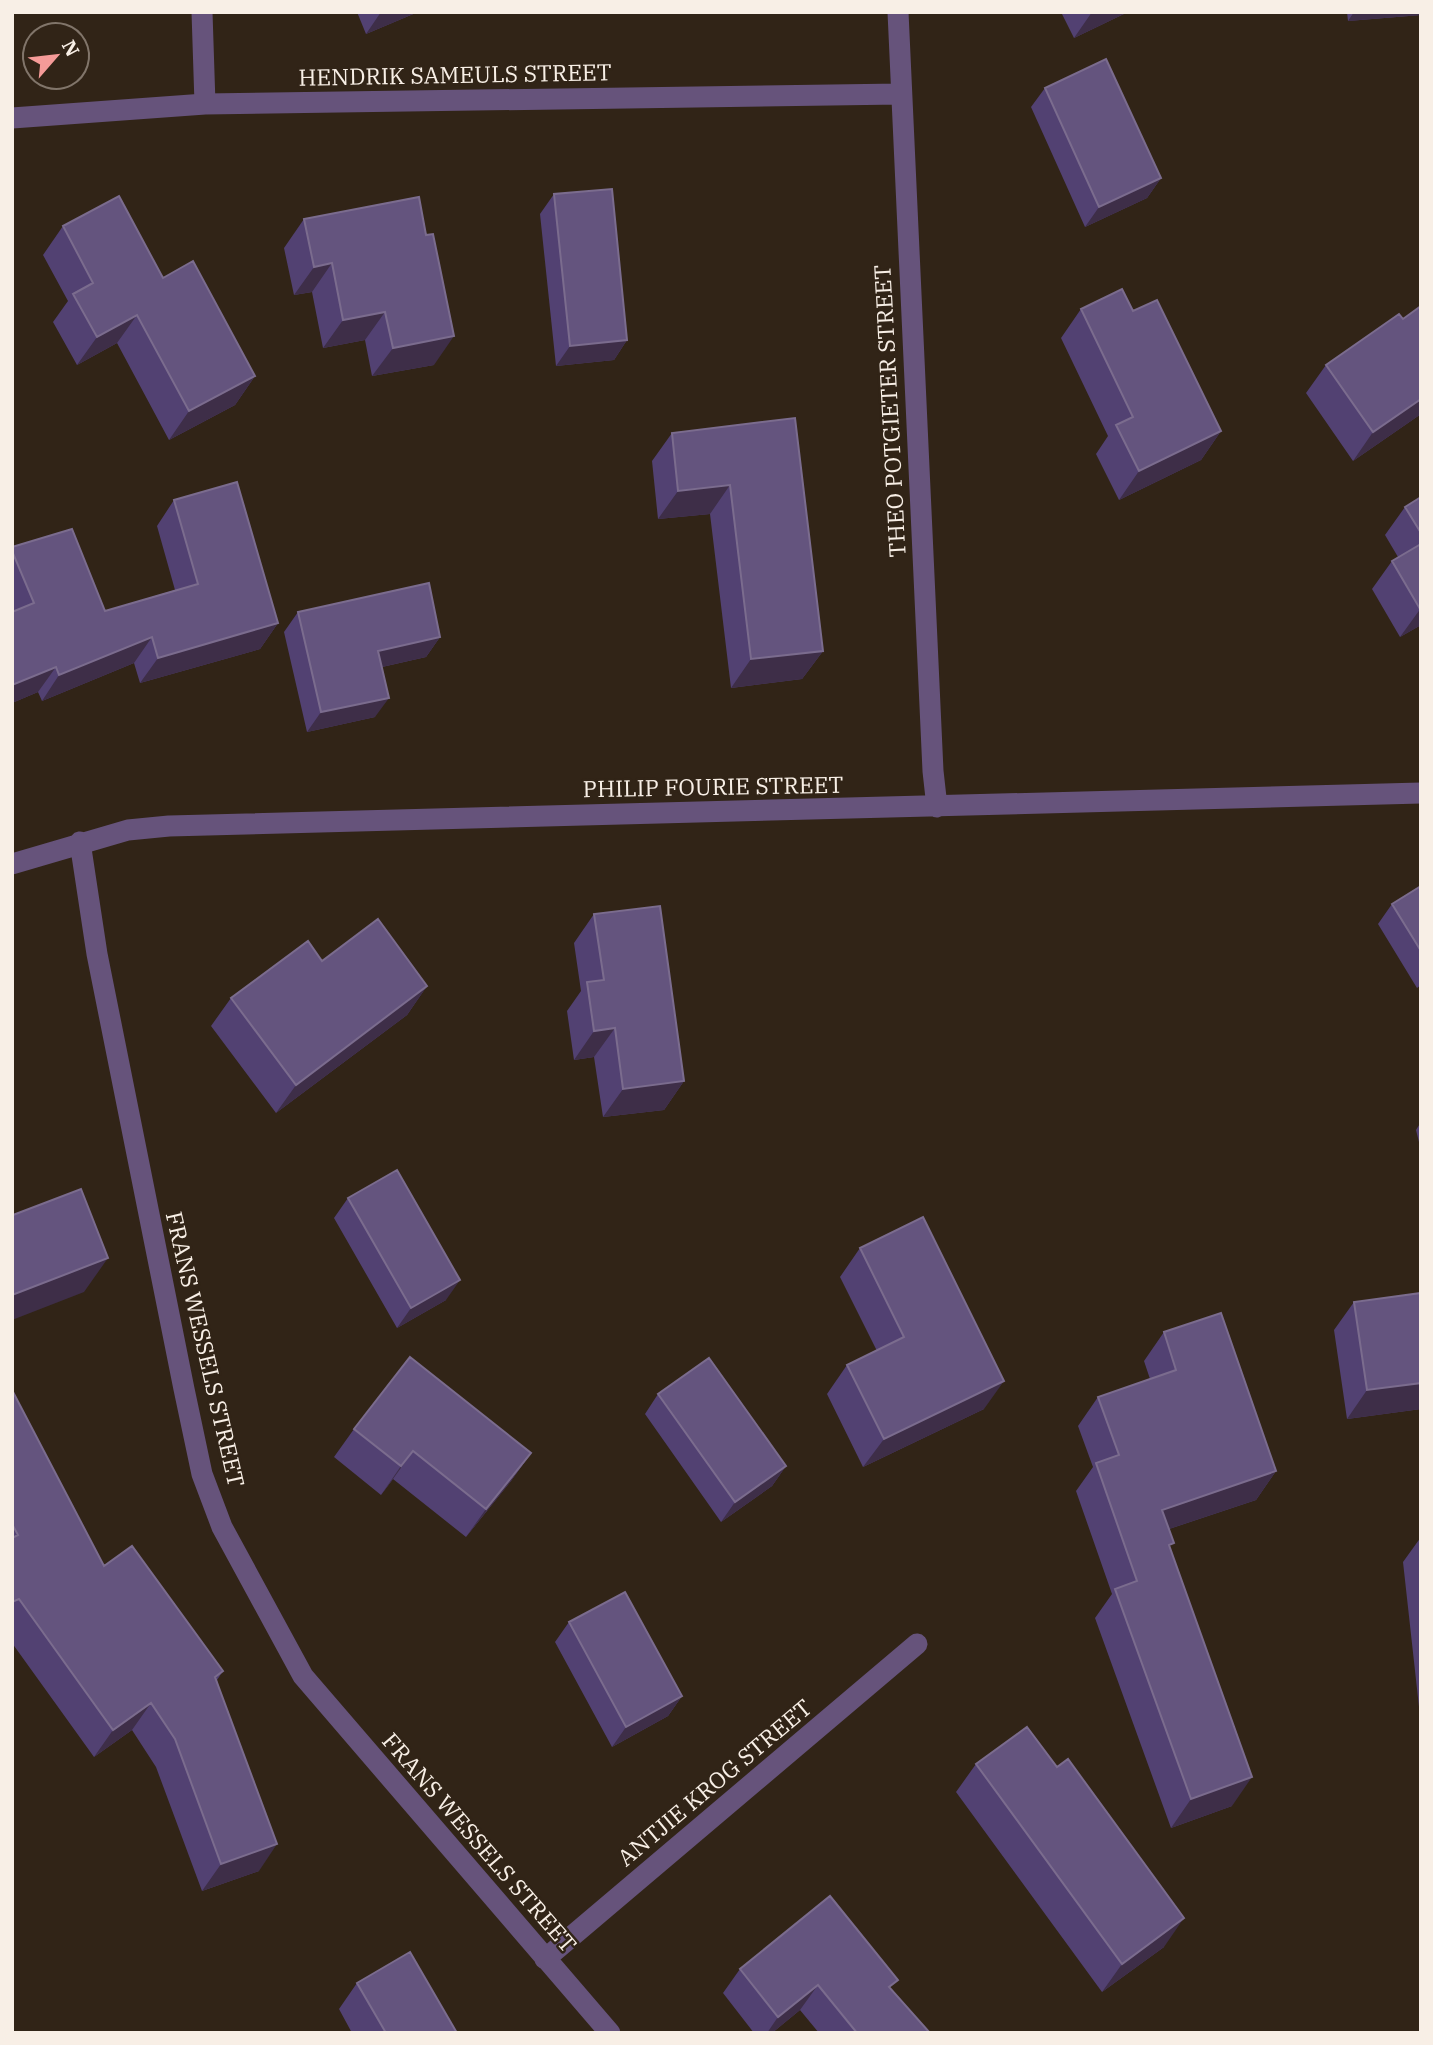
<svg xmlns="http://www.w3.org/2000/svg" width="1433" height="2045" font-family="'IBM Plex Serif',serif">
  <style>
    .lines { fill: none; stroke-linecap: round; stroke-linejoin: round }
    .minor { stroke: #66537b; stroke-width: 21 }
    .wall { fill: #524172 }
    .shaded-wall { fill: #3e2e48 }
    .building { fill: #64547e; stroke: #7b6c8e; stroke-width: 2 }
    .labels { text-anchor: middle; dominant-baseline: central; stroke-width: 5; stroke-linejoin: round; paint-order: stroke }
    .street-label { font-size: 23px; fill: #f8efe6; stroke: #312417 }
  </style>
  <rect width="100%" height="100%" fill="#312417"/>
  <g class="lines">
    <path class="minor" d="M202 12 205 104
      M898 12 933 771 937 807
      M12 118 205 104 900 94
      M80 842 97 954 184 1389 202 1474 222 1527 303 1676 610 2033
      M12 864 128 830 169 826 1421 793
      M545 1959 917 1644"/>
  </g>
  <path class="wall" d="M357 12H418L366 34Z
    M1061 12H1128L1074 38Z
    M1347 12H1421V15L1348 21Z
    M1045 88 1161 178 1147 198 1085 227 1031 107Z
    M554 194 627 340 614 360 556 366 540 214Z
    M304 219 434 365 372 376 365 340 323 348 312 292 294 295 284 248Z
    M63 226 255 376 235 405 169 440 117 343 77 365 53 322 68 301 43 255Z
    M1421 306V414L1353 461 1306 393 1326 365 1403 319Z
    M1081 309 1133 311 1221 431 1201 460 1119 500 1096 454 1108 436 1061 338Z
    M795 418 823 651 802 679 731 688 710 514 658 519 652 461 672 433Z
    M1421 497V625L1400 637 1372 589 1392 561 1398 557 1385 535 1405 507Z
    M174 500 278 623 260 649 140 683 134 663 42 701 38 692 12 703V547L105 611 175 590 157 526Z
    M298 612 440 637 426 657 382 667 375 717 307 732 284 632Z
    M1421 886V985L1417 988 1378 924 1392 904Z
    M594 914 684 1081 664 1110 603 1117 594 1057 574 1060 567 1011 581 991 574 943Z
    M322 961 427 986 407 1015 276 1113 211 1026 231 998Z
    M1421 1122V1150L1416 1130Z
    M348 1198 446 1300 397 1328 334 1218Z
    M860 1248 984 1409 863 1467 827 1394 847 1365 877 1351 840 1277Z
    M1354 1302 1421 1409 1347 1419 1334 1330Z
    M1164 1332 1276 1471 1256 1500 1169 1529 1170 1548 1232 1806 1171 1828 1095 1618 1112 1594 1076 1491 1093 1467 1078 1426 1098 1397 1150 1379 1144 1361Z
    M12 1390 104 1566 223 1671 217 1680 259 1871 202 1891 156 1767 132 1730 94 1757 12 1643Z
    M658 1394 786 1466 772 1486 721 1522 645 1414Z
    M354 1429 531 1453 511 1481 466 1537 393 1479 381 1495 334 1457Z
    M1421 1537V1725L1403 1562Z
    M569 1622 682 1696 668 1716 612 1747 555 1642Z
    M976 1764 1164 1947 1102 1992 956 1792Z
    M740 1969 891 1990 930 2033H819L800 2010 772 2033H754L723 1993Z
    M357 1983 457 2033H352L339 2009Z"/>
  <path class="shaded-wall" d="M381 12H418L366 34Z
    M1092 12H1128L1074 38Z
    M1354 12H1421V15L1348 21Z
    M1161 178 1147 198 1085 227 1099 207Z
    M332 263 312 292 294 295 314 267Z
    M385 312 365 340 323 348 343 320Z
    M137 315 117 343 77 365 97 337Z
    M454 336 434 365 372 376 393 348Z
    M627 340 614 360 556 366 570 346Z
    M255 376 235 405 169 440 189 411Z
    M1421 399V414L1353 461 1373 432Z
    M1221 431 1201 460 1119 500 1139 471Z
    M730 485 710 514 658 519 678 491Z
    M1421 608V625L1400 637Z
    M278 623 260 649 140 683 158 658Z
    M152 637 134 663 42 701 59 675Z
    M440 637 426 657 364 671 378 651Z
    M823 651 802 679 731 688 751 659Z
    M56 667 38 692 12 703V685Z
    M389 698 375 717 307 732 321 712Z
    M427 986 407 1015 276 1113 296 1085Z
    M615 1028 594 1057 574 1060 594 1031Z
    M684 1081 664 1110 603 1117 623 1089Z
    M108 1258 84 1292 12 1320V1295Z
    M460 1280 446 1300 397 1328 411 1308Z
    M1004 1381 984 1409 863 1467 884 1439Z
    M1421 1383V1409L1347 1419 1367 1390Z
    M413 1451 393 1479 381 1495 401 1466Z
    M531 1453 511 1481 466 1537 486 1509Z
    M786 1466 772 1486 721 1522 735 1502Z
    M1276 1471 1256 1500 1142 1538 1162 1510Z
    M682 1696 668 1716 612 1747 626 1727Z
    M151 1703 132 1730 94 1757 113 1730Z
    M1252 1777 1232 1806 1171 1828 1191 1799Z
    M277 1844 259 1871 202 1891 221 1864Z
    M1184 1918 1164 1947 1102 1992 1122 1964Z
    M818 1985 800 2010 772 2033H767L778 2017Z"/>
  <path class="building" d="M1106 59 1161 178 1099 207 1045 88Z
    M612 189 627 340 570 346 554 194Z
    M119 196 163 278 193 261 255 376 189 411 137 315 97 337 73 294 93 283 63 226Z
    M419 197 426 235 433 234 454 336 393 348 385 312 343 320 332 263 314 267 304 219Z
    M1122 289 1133 311 1157 300 1221 431 1139 471 1116 425 1133 417 1081 309Z
    M1421 306V399L1373 432 1326 365 1399 314 1403 319Z
    M795 418 823 651 751 659 730 485 678 491 672 433Z
    M237 482 278 623 158 658 152 637 59 675 56 667 12 685V612L34 603 12 551V547L72 529 105 611 198 584 174 500Z
    M1421 497V533L1405 507Z
    M1421 544V608L1420 609 1392 561Z
    M429 583 440 637 378 651 389 698 321 712 298 612Z
    M1421 886V951L1392 904Z
    M660 906 684 1081 623 1089 615 1028 594 1031 587 982 604 980 594 914Z
    M378 919 427 986 296 1085 231 998 308 941 322 961Z
    M397 1170 460 1280 411 1308 348 1198Z
    M81 1189 108 1258 12 1295V1214L13 1215Z
    M923 1217 1004 1381 884 1439 847 1365 904 1337 860 1248Z
    M1421 1293V1383L1367 1390 1354 1302Z
    M1221 1313 1276 1471 1162 1510 1174 1543 1169 1545 1252 1777 1191 1799 1115 1589 1137 1581 1096 1463 1119 1455 1098 1397 1176 1370 1164 1332Z
    M410 1357 531 1453 486 1509 413 1451 401 1466 354 1429Z
    M709 1358 786 1466 735 1502 658 1394Z
    M12 1390 104 1566 132 1546 223 1671 215 1677 277 1844 221 1864 175 1739 151 1703 113 1730 19 1599 12 1602V1538L18 1535 12 1524Z
    M625 1592 682 1696 626 1727 569 1622Z
    M1027 1727 1057 1767 1068 1759 1184 1918 1122 1964 976 1764Z
    M830 1896 898 1980 889 1987 930 2033H857L818 1985 778 2017 740 1969Z
    M410 1952 457 2033H386L357 1983Z"/>
  <g class="labels">
    <g class="street-label">
      <text transform="translate(455 74) rotate(-1)">HENDRIK SAMEULS STREET</text>
      <text transform="translate(889 411) rotate(-93)">THEO POTGIETER STREET</text>
      <text transform="translate(713 786) rotate(-1)">PHILIP FOURIE STREET</text>
      <text transform="translate(206 1349) rotate(77)">FRANS WESSELS STREET</text>
      <text transform="translate(714 1782) rotate(-40)">ANTJIE KROG STREET</text>
      <text transform="translate(480 1842) rotate(49)">FRANS WESSELS STREET</text>
    </g>
  </g>
  <rect width="1433" height="2045" fill="none" stroke="#f8efe6" stroke-width="28"/>
  <g transform="translate(56 56) rotate(62)"><circle r="33" fill="#312417" stroke="#81756a" stroke-width="2"/>
  <path d="M0-5L12 26L0 18L-12 26Z" fill="#f59b98"/>
  <text y="-10" font-size="19" font-weight="bold" text-anchor="middle" fill="#f8efe6">N</text>
  </g>
</svg>
